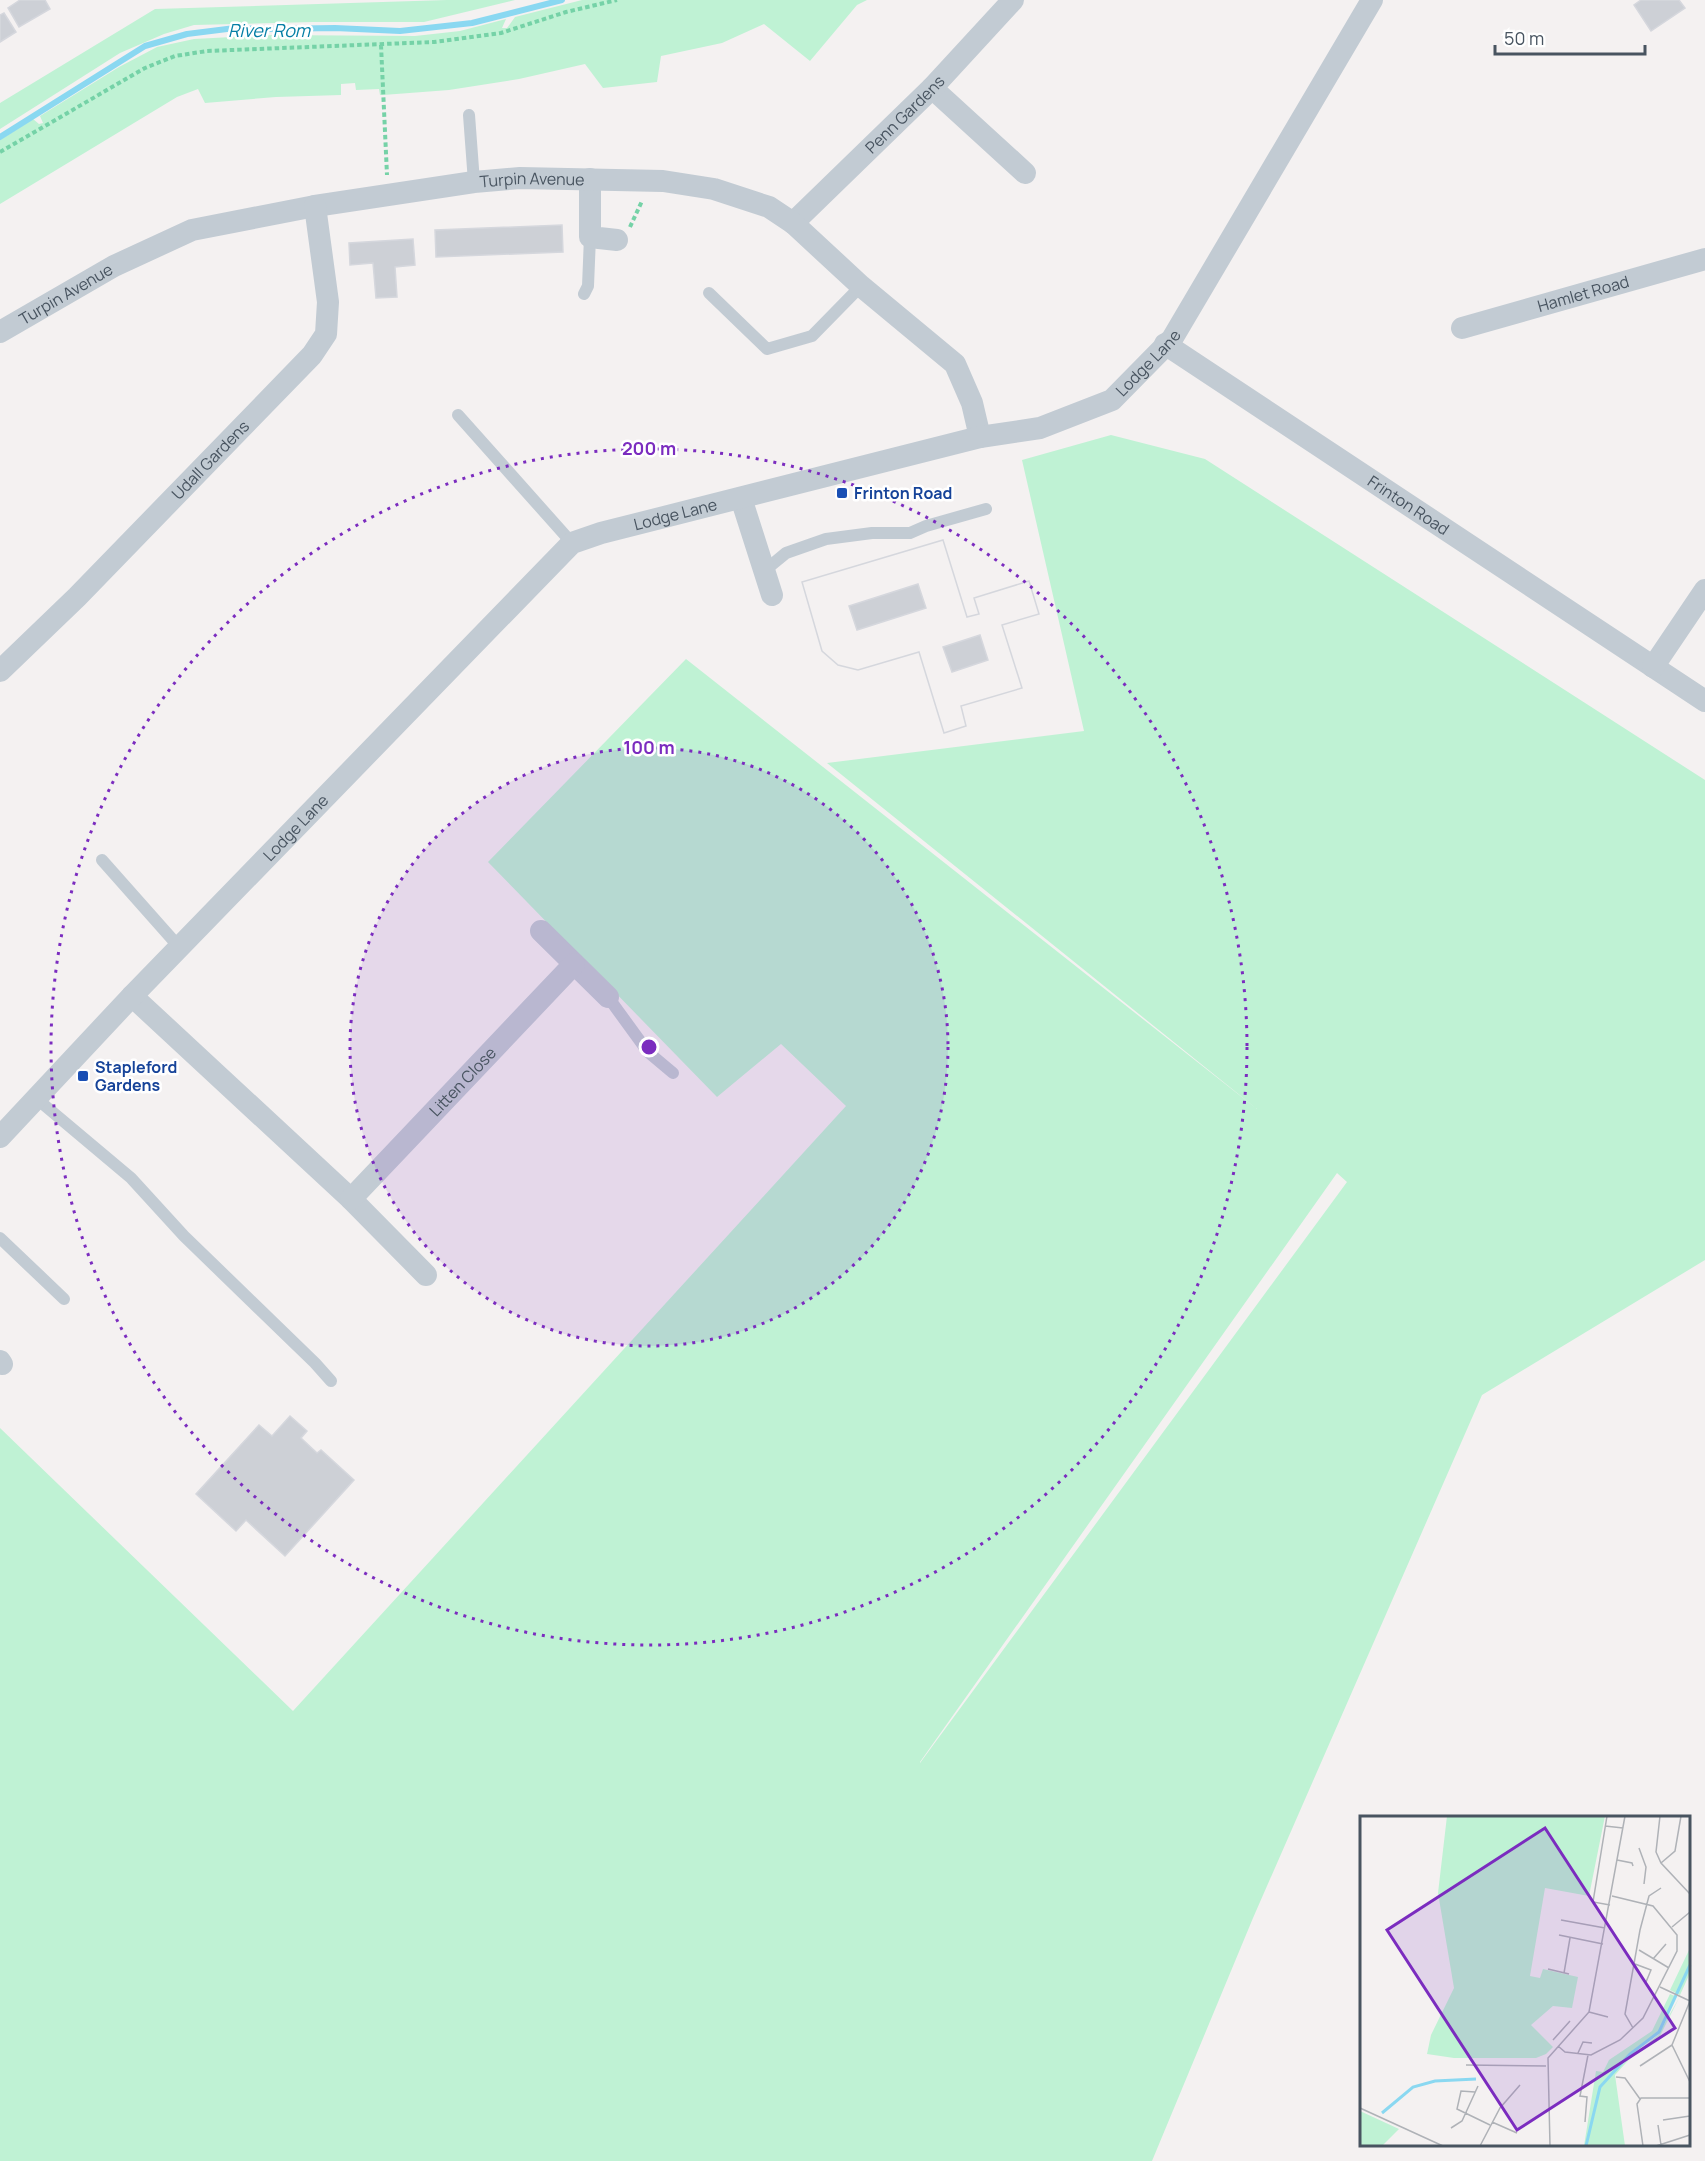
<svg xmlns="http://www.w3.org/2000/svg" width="1705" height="2161" font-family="Manrope,sans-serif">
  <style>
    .green { fill: #bff2d4; fill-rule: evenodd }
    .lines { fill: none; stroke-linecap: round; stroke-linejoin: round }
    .stream { stroke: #8ad8f1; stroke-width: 6 }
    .building { fill: #cdd0d6; stroke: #d5d7dd; stroke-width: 1.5; fill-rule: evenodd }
    .path { stroke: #75d2a7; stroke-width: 4; stroke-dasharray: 4.5 3; stroke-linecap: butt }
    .service { stroke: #c2cbd3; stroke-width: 12 }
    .minor { stroke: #c2cbd3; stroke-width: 22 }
    .ring { fill: none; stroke: #7b2cbf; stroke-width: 3; stroke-dasharray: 3 6 }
    .transit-dot { fill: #1a4fb4; stroke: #fff; stroke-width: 2 }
    .labels { text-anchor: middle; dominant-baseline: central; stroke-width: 5; stroke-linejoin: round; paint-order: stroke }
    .street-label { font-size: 16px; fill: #485460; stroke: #fff }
    .transit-label { font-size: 16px; font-weight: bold; fill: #164399; stroke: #fff; text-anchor: start }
    .water-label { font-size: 18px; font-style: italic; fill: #067fa6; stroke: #fff }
    .inset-river { fill: none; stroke: #8ad8f1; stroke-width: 3 }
    .inset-road { fill: none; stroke: #afb2b7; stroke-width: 1.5 }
    .view { fill: #7b2cbf; fill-opacity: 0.15; stroke: #7b2cbf; stroke-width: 3 }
    .inset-edge { fill: none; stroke: #485460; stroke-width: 3 }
    .centre { fill: #7b2cbf; stroke: #fff; stroke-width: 3 }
    .ring-label { font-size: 18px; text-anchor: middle; font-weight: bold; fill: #7b2cbf; stroke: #fff; stroke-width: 5; stroke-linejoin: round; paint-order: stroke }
  </style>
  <rect width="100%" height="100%" fill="#f4f1f1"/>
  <path class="green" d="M447 0H515L424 22H313L194 25 164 34 120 53 0 129V103L155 9Z
    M582 0H867L857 5 810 61 764 24 722 43 661 56 657 82 603 88 585 64 519 79 449 90 383 95H380L379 89 356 90 355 83 341 84V95L276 97 205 103 198 89 177 97 0 204V140L33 119 39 124 43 123 40 116 119 67 157 47 194 39 272 35 415 36 460 31 506 19 502 28H507L515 17Z
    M1111 435 1205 459 1705 780V1260L1482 1395 1253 1918 1152 2161H0V1428L293 1711 846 1106 781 1044 717 1097 488 862 686 659 1257 1109 827 763 1084 731 1022 460ZM1337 1173 1347 1182 920 1763V1762Z"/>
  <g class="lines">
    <path class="stream" d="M0 137 145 46 187 34 235 28 267 29 335 28 400 31 472 23 562 0"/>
  </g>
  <path class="building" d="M20 0H45L50 9 19 27 8 8Z
    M1641 0H1679L1685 8 1651 31 1634 5Z
    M4 13 16 32 0 42V15Z
    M562 225 563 252 436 257 435 230Z
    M413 239 415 265 395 267 397 297 376 298 373 263 350 265 349 243Z
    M943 540 967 617 979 614 974 598 1029 581 1039 614 1002 625 1022 688 961 706 966 726 944 733 919 652 858 670 838 665 822 651 802 582ZM918 584 926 608 857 630 849 606ZM980 635 988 660 952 672 943 647Z
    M943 540 967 617 979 614 974 598 1029 581 1039 614 1002 625 1022 688 961 706 966 726 944 733 919 652 858 670 838 665 822 651 802 582Z
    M290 1416 307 1431 301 1438 317 1453 321 1450 354 1480 285 1556 246 1520 236 1531 196 1494 259 1425 272 1436Z"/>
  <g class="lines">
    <path class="path" d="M381 45 387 175
      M0 152 145 68 175 56 207 51 434 42 501 33 566 12 617 0
      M630 227 642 201"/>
    <path class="service" d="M469 115 474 182
      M709 293 767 349 812 336 861 286
      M584 294 588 286 590 237
      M458 415 572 543
      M764 571 786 553 826 539 872 533H910L926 526 986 509
      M102 860 180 948
      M608 997 648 1052 673 1073
      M37 1099 131 1178 184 1236 315 1363 331 1381
      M0 1238 64 1299"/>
    <g class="minor">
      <path d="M932 88 1025 173"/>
      <path d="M590 179V237L617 240"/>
      <path id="s1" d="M793 223 932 88 1013 0"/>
      <path id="s2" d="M1462 328 1705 259"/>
      <path id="s3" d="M0 332 114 266 192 230 315 206 474 182 520 178 663 181 714 189 769 207 793 223 861 286 955 364 972 403 980 437"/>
      <path id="s4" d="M1165 344 1705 701"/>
      <path d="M741 498 772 595"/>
      <path d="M1653 667 1705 590"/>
      <path id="s5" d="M0 671 77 597 312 355 326 334 328 302 315 206"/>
      <path d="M541 931 608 997"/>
      <path d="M132 996 351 1199 426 1275"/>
      <path id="s6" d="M0 1137 132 996 572 543 601 533 980 437 1040 428 1112 400 1172 339 1372 0"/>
      <path id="s7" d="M351 1199 574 964"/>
      <path d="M0 1361 2 1364"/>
    </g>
  </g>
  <circle cx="649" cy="1047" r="299" fill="#7b2cbf" fill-opacity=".12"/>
  <g class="ring">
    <circle cx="649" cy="1047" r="299"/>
    <circle cx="649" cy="1047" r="598"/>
  </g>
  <g class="transit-dot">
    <rect x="836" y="487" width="12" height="12" rx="3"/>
    <rect x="77" y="1070" width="12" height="12" rx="3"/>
  </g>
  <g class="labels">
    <g class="street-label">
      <text stroke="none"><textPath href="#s1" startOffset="156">Penn Gardens</textPath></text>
      <text stroke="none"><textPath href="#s3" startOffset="562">Turpin Avenue</textPath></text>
      <text stroke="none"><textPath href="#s2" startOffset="126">Hamlet Road</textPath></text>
      <text stroke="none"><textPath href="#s3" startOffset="76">Turpin Avenue</textPath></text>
      <text stroke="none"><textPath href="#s6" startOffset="1436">Lodge Lane</textPath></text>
      <text stroke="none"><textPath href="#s5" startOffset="298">Udall Gardens</textPath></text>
      <text stroke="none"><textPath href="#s4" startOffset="292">Frinton Road</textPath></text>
      <text stroke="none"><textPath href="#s6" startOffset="932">Lodge Lane</textPath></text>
      <text stroke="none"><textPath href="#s6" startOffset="428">Lodge Lane</textPath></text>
      <text stroke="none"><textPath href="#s7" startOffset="162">Litten Close</textPath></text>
    </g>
    <g class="transit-label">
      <text x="854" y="493">Frinton Road</text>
      <text x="95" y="1067">Stapleford<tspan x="95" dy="18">Gardens</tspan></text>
    </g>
    <g class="water-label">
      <text x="269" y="30">River Rom</text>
    </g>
  </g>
  <g transform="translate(1360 1816)">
    <rect width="330" height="330" fill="#f4f1f1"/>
    <path d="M87 0H245L229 80 185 72 170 160 180 162 183 153 218 161 212 192 193 190 171 209 193 231 186 238 176 242H94L67 238 71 219 94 172 78 77ZM330 132V157L320 179 310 174ZM310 178 315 180 298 217 271 237 252 257 298 219 319 182 300 220 274 238 255 259 265 330H224L236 255 243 256 249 244 292 215ZM0 295 39 313 22 330H0Z" fill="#bff2d4"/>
    <path class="inset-river" d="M22 297 53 271 75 265 116 263M226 330 240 271 270 238 299 216 330 149"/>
    <path class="inset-road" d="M247 0 233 86 250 89M300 0 296 36 301 47 330 78M245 10 263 12M279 32 286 51 284 68M257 44 272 47 273 50M301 47 315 35 321 0M201 104 245 112M312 111 330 96M199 119 243 128M279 134 309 152M293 143 306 128M275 148 291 154 286 166M188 153 209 158M204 157 210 122M300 171 330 185M330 185 312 229 330 266M229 196 248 201M273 212 265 198 280 114 289 80 301 72M193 224 210 205M198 230 205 236 231 239 260 224 283 202 317 135V119L293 90 252 80M218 237 223 226 232 227M106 249 186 250M280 250 312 229M256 261 265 262 280 283M115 276 101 275 97 293 130 309M0 292 83 330M303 304 330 300M132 306 157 317M225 306 227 281 220 280 228 239M298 309 301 329M91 312 102 305 118 270M120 330 140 292 160 269M190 330 188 242 229 196 265 0M283 330 277 288 281 282H330M296 330 330 319"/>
    <path class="view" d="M185 12 315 212 157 314 27 114Z"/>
    <rect width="330" height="330" class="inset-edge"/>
  </g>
  <circle cx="649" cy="1047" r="9" class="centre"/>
  <g class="ring-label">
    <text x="649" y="455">200 m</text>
    <text x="649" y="754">100 m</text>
  </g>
  <path d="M1495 45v9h150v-9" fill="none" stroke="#485460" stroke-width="3"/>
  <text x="1504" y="45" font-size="18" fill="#485460" stroke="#ffffff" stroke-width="4.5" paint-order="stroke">50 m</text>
</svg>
